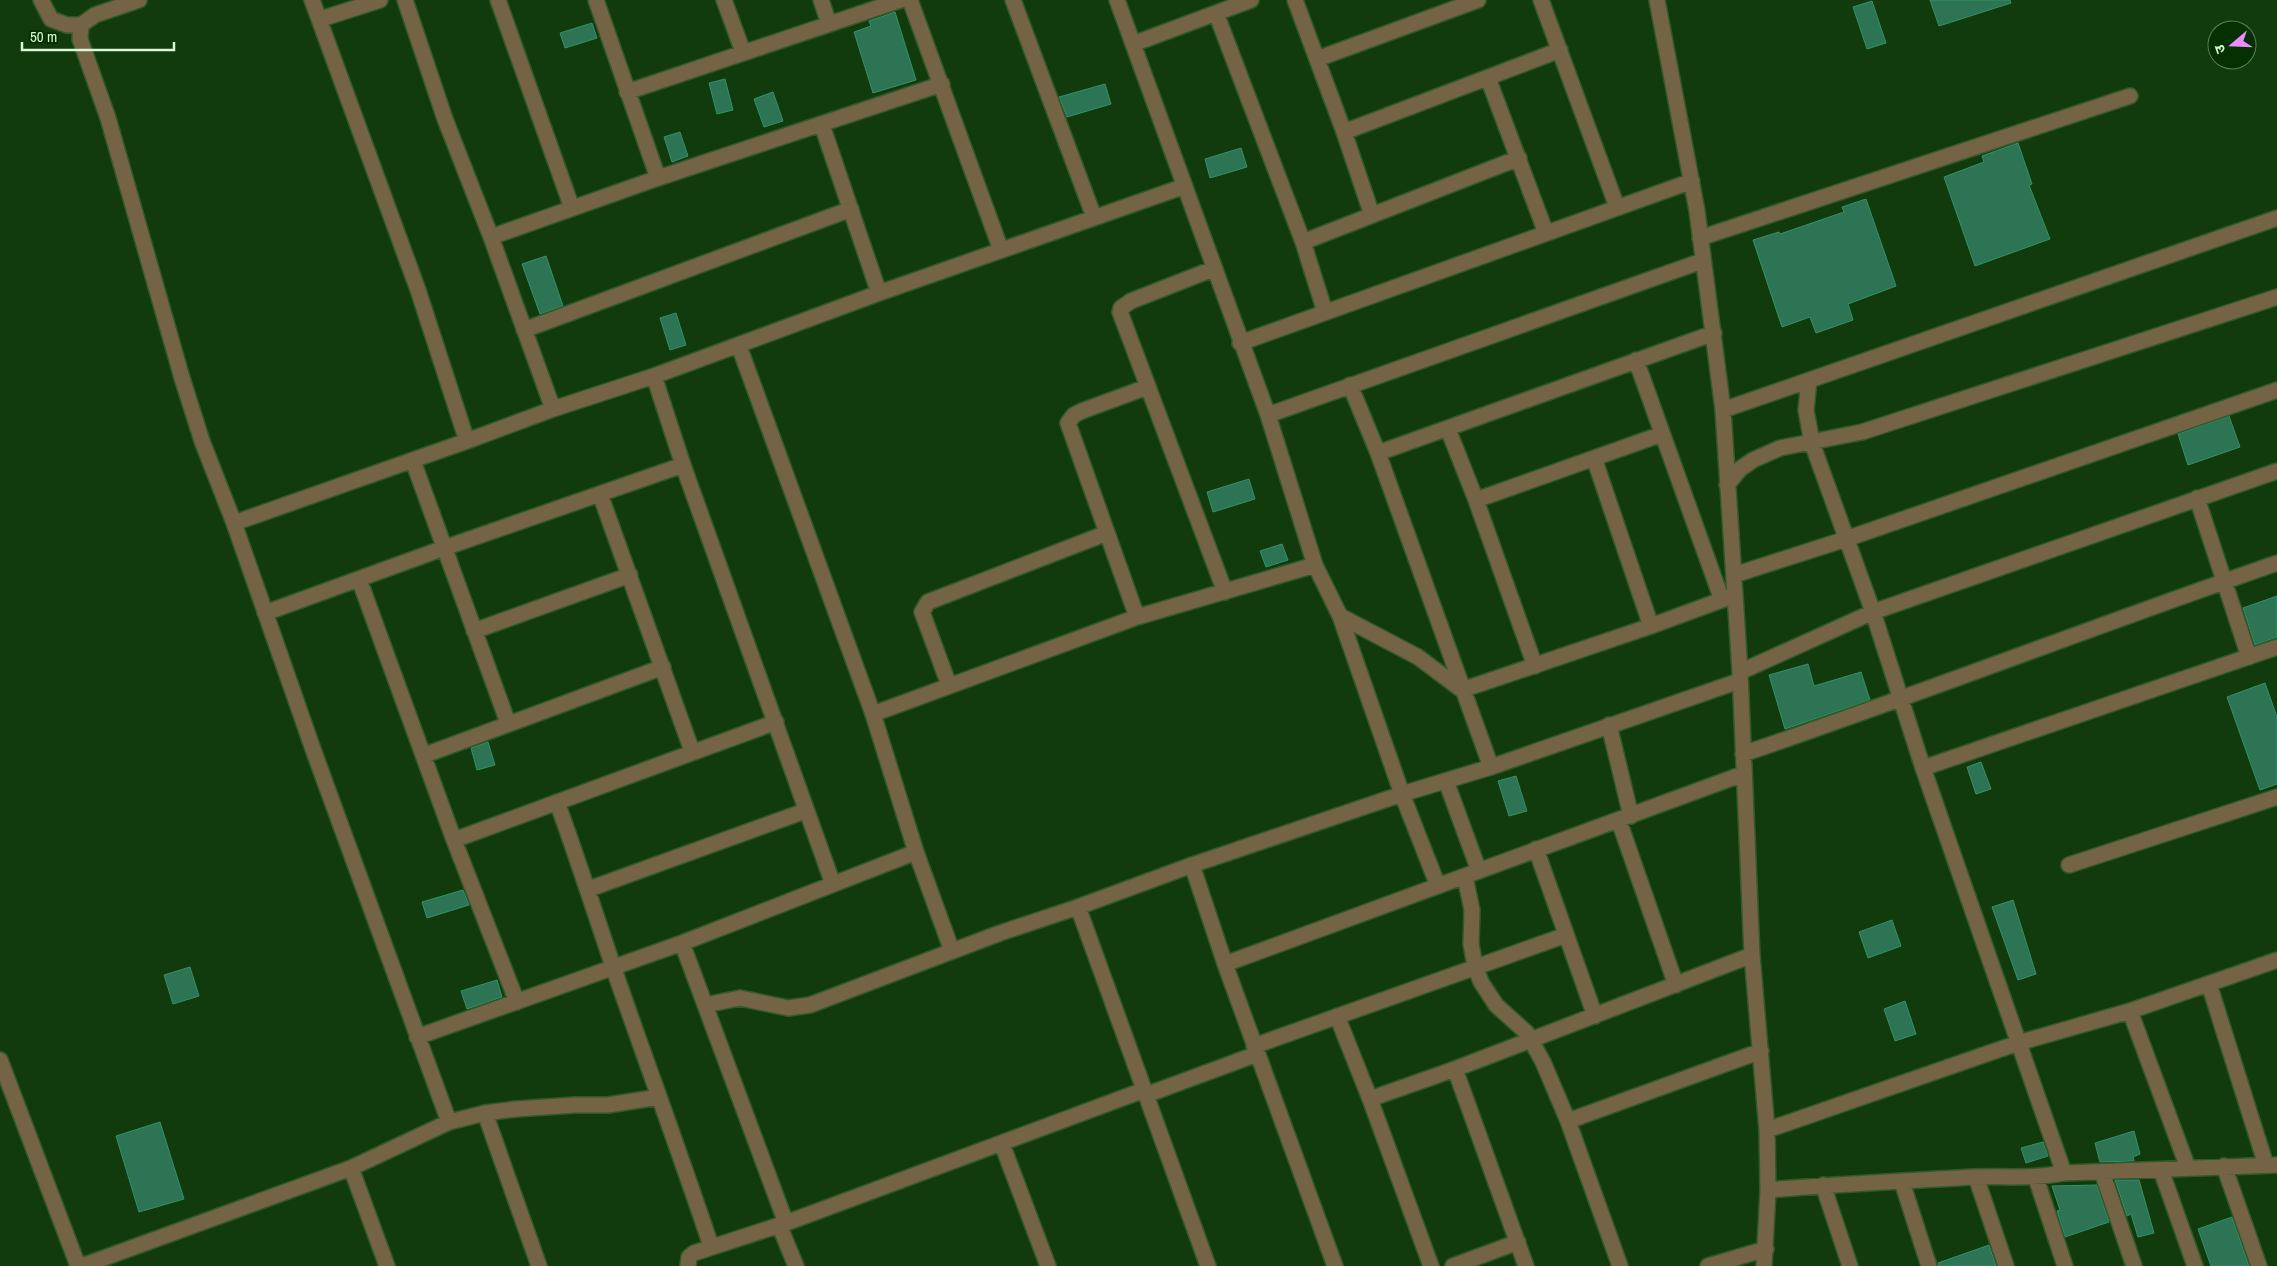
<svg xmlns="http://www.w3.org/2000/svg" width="2277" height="1266" font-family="'Archivo Narrow','Noto Sans Devanagari',sans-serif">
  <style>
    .building { fill: #2d7454; stroke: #339269 }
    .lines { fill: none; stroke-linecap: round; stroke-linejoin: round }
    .minor-casing { stroke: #31592c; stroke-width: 18 }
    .minor { stroke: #746344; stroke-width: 15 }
  </style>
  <rect width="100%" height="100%" fill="#113b0c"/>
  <path class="building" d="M1930 0H2010L2011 3 1939 26Z
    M1872 1 1886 43 1867 49 1853 7Z
    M895 12 916 80 873 93 854 32 871 26 869 21Z
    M592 23 597 38 565 48 560 33Z
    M725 79 733 110 717 114 709 83Z
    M1105 84 1111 104 1067 117 1059 97Z
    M773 92 783 121 764 127 754 99Z
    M680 132 688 156 672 162 664 137Z
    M2018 143 2032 184 2029 185 2050 239 1975 266 1944 177 1984 162 1982 156Z
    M1241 148 1247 167 1210 178 1205 159Z
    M1866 199 1896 286 1848 304 1853 320 1816 333 1810 317 1782 327 1753 240 1779 232 1780 234 1844 212 1842 207Z
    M546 256 563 306 540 314 522 264Z
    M676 313 686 345 670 350 660 318Z
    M2229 416 2240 447 2188 465 2178 434Z
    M1249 479 1255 499 1213 512 1207 492Z
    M1282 544 1288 560 1266 567 1260 551Z
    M2277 596V637L2255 645 2243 608Z
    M1808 664 1814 686 1861 672 1870 700 1785 729 1769 675Z
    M2265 683 2277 717V784L2260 790 2227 697Z
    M488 742 495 765 477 770 471 748Z
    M1981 762 1991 789 1976 794 1967 767Z
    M1516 776 1527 811 1509 816 1498 781Z
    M463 890 469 905 427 918 422 902Z
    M2013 900 2036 974 2018 980 1992 907Z
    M1892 920 1901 946 1868 958 1859 932Z
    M190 967 199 996 173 1004 164 975Z
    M497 980 502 997 467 1009 461 991Z
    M1905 1001 1916 1034 1895 1041 1884 1009Z
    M160 1122 184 1199 139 1212 116 1136Z
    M2134 1131 2140 1154 2133 1157 2134 1161 2100 1162 2095 1143Z
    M2043 1142 2048 1156 2026 1163 2021 1148Z
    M2115 1180H2139L2154 1233 2138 1237 2131 1214 2127 1216Z
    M2097 1185 2109 1222 2065 1237 2057 1211 2060 1210 2052 1186Z
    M2232 1217 2249 1266H2211L2198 1229Z
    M1989 1245 1996 1266H1938V1263Z"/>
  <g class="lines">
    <defs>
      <path id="minor" d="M41 0 51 19 67 25H81
        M139 0 95 15 81 25 80 39 108 118 182 378 202 441 234 523 314 752 449 1122
        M312 0 418 290 467 441
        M405 0 445 119 491 237 553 409
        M498 0 572 208
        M596 0 658 178
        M724 0 743 52
        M821 0 829 24
        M910 0 1001 250
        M1013 0 1094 217
        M1117 0 1268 415 1315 565 1340 616 1402 794 1438 886
        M1295 0 1344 132 1372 215
        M1541 0 1617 207
        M1657 0 1697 211 1723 410 1740 672 1752 955 1767 1130 1768 1190 1764 1266
        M1216 13 1303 242 1325 312
        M321 19 380 0
        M1133 44 1251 0
        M1317 59 1478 0
        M1488 78 1546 233
        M627 92 901 0
        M822 125 879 293
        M1344 132 1560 50
        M491 237 658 178 942 84
        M1700 238 2130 96
        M1303 242 1519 158
        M1213 269 1131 301 1121 308 1120 312 1225 592
        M524 330 851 209
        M1240 343 1692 181
        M739 346 873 714 916 852 952 951
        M1636 360 1722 600
        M654 376 683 465 833 884
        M1809 380 1806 410 1812 443 1873 612 1923 768 2064 1173
        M1350 385 1378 453 1491 767
        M1723 410 2277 218
        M1268 415 1702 261
        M1448 429 1476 500 1535 666
        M1378 453 1714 333
        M1594 458 1651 626
        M413 461 508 723
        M1727 485 1740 469 1753 460 1780 448 1862 432 2277 297
        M600 494 692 751
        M2197 498 2249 657
        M1476 500 1662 434
        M234 523 467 441 553 409 654 376 879 293 1185 186
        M1734 575 1846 539 2277 390
        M359 579 454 840 517 1002
        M265 613 444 548 683 465
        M1340 616 1418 657 1462 690 1651 626 1735 595
        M1137 617 1068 423 1074 415 1082 411 1147 387
        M474 631 630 575
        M1740 672 1873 612 2277 471
        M949 685 922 612 928 602 1107 533
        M873 714 1137 617 1315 565
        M1609 725 1631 816
        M1743 754C1922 693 2098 625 2277 563
        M425 755 663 667
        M1923 768 2277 647
        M1446 781 1479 871
        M557 802C578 860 597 919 617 978 648 1067 681 1156 711 1246
        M1619 821 1676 985
        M454 840 776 722
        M1536 849 1595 1016
        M1192 865 1225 964 1335 1266
        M2069 865 2277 797
        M1465 877 1472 910 1471 944 1475 966 1481 982 1496 1005 1527 1033 1543 1062 1568 1121 1620 1266
        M589 889 805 811
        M1078 907 1208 1266
        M682 943 786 1223
        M1225 964 1743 774
        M2209 984 2266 1165
        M705 1005 740 998 788 1008 810 1005 1000 933 1078 907 1192 865 1402 794 1491 767 1739 681
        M2130 1011 2188 1168
        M1337 1016 1370 1099 1431 1266
        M417 1037 682 943 916 852
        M1254 1046 1566 935
        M0 1060 78 1266
        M1455 1069 1526 1266
        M1146 1095 1257 1054
        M1370 1099 1455 1069 1752 955
        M485 1113 539 1266
        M1568 1121 1761 1051
        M1767 1130 2018 1043 2130 1011 2277 960
        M1002 1144 1048 1266
        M2224 1166 2259 1266
        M351 1168 387 1266
        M2161 1170 2195 1266
        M2102 1172 2134 1266
        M1976 1177 2006 1266
        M2036 1178 2065 1266
        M1902 1182 1929 1266
        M1823 1185 1850 1266
        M1768 1190C1836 1184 1905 1181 1973 1177 2005 1176 2031 1179 2064 1173L2277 1165
        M779 1225 796 1266
        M82 1266 351 1168 449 1122 485 1113 516 1109 575 1105H608L659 1097
        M688 1266 689 1257 694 1253 786 1223 1144 1090
        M1453 1266 1518 1242
        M1708 1266 1766 1249"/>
    </defs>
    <use href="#minor" class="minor-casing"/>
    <use href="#minor" class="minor"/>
  </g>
  <g transform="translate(2232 45) rotate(251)"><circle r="24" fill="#053001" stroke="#5a8056"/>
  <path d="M0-4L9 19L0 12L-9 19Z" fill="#eb8dfc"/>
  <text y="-8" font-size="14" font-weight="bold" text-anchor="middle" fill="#daf8d5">उ</text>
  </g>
  <path d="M22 42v8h152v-8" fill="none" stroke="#daf8d5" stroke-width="2.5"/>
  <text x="30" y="42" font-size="15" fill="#daf8d5" stroke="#053001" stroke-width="4" paint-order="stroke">50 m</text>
</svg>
